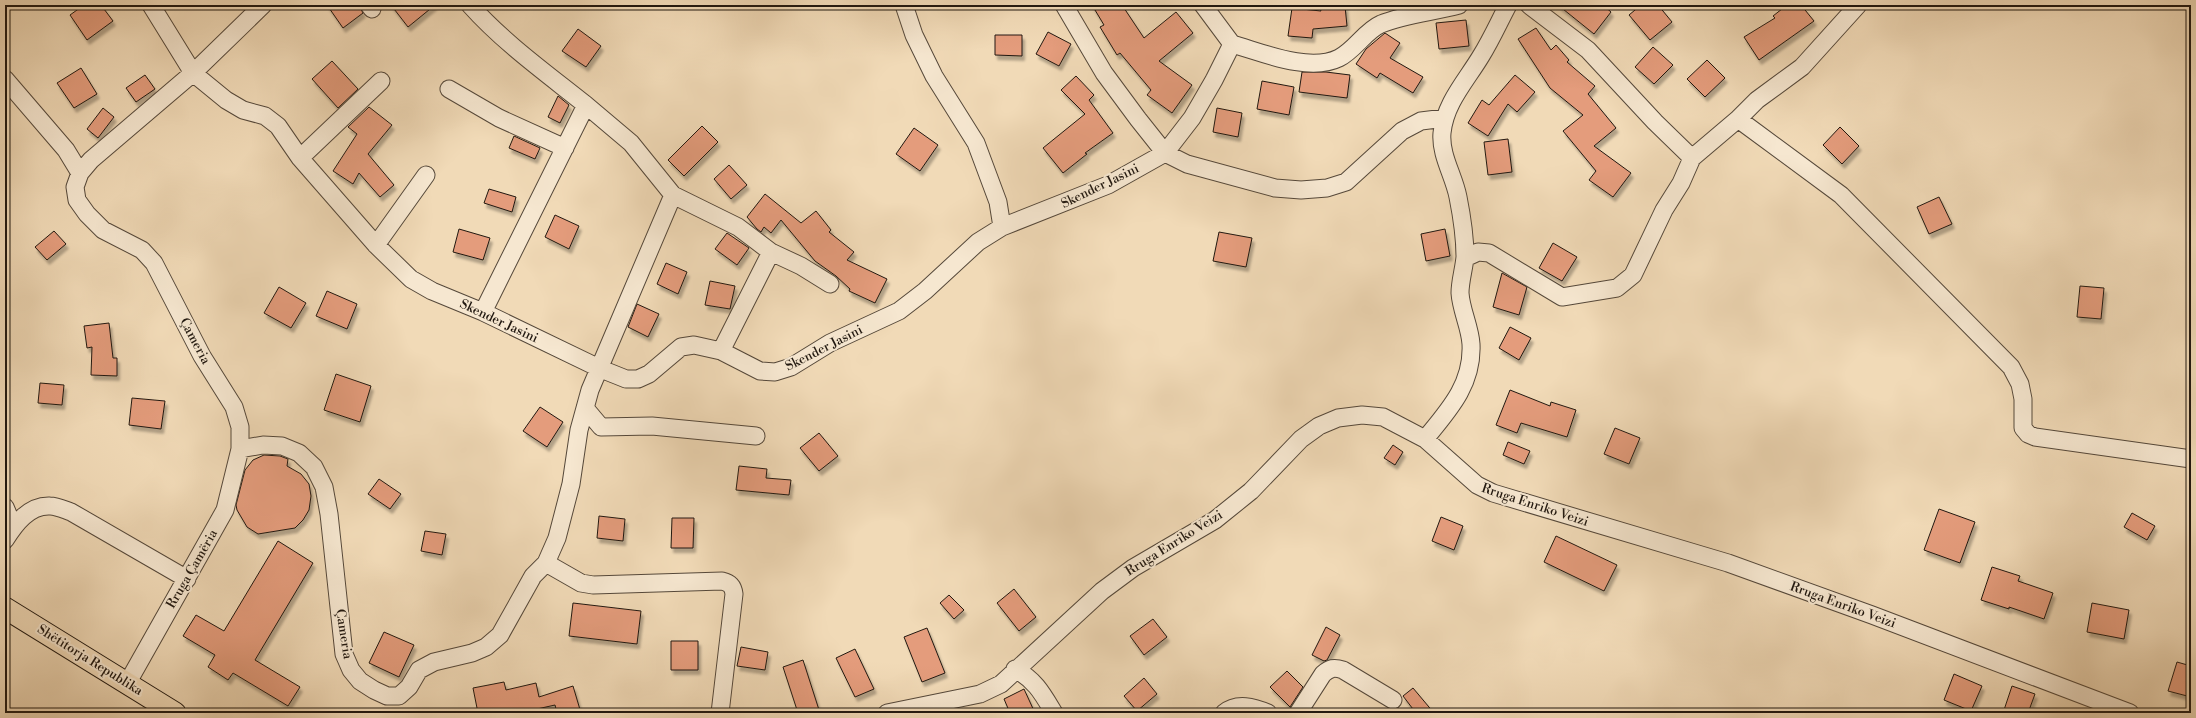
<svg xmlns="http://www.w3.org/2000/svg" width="2196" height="718" font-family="'Libre Bodoni',serif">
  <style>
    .building { fill: #e49c7b; stroke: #211810; filter: url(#shadow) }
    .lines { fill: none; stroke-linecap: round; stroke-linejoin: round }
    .minor-casing { stroke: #55483a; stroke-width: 19 }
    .major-casing { stroke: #211810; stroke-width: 23 }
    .minor { stroke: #f6e7d0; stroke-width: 17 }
    .major { stroke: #f1dab7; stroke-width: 21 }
    .labels { text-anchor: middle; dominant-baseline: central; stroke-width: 4; stroke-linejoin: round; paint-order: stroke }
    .street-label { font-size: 13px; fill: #211810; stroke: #f6e7d0 }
  </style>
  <defs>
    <filter id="shadow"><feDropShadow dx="2.5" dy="4.5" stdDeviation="1" flood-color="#0004"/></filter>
  </defs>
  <rect width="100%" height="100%" fill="#f1dab7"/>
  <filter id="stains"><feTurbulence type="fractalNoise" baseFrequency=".005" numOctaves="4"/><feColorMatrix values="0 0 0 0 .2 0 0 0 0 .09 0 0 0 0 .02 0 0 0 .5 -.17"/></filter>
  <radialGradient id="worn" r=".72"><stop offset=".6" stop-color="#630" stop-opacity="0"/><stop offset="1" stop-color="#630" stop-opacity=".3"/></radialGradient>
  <path class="building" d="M84 5H101L113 21 87 40 70 15Z
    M327 5H359L363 13 343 28Z
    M391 5H435L408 27Z
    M1092 5H1122L1144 38 1176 12 1193 33 1159 61 1192 85 1172 113 1147 95 1151 90 1120 53 1117 55 1100 27 1104 25Z
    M1558 5H1603L1611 12 1594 34Z
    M1641 5H1658L1672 22 1650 40 1629 15Z
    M1787 5H1801L1814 21 1759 60 1744 37 1775 18 1773 16Z
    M1345 6 1347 26 1313 29 1312 38 1288 36 1292 8 1321 11 1320 8Z
    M1466 20 1469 46 1439 49 1436 23Z
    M1536 28 1551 50 1556 45 1569 60 1567 62 1595 86 1588 94 1616 128 1594 146 1631 173 1613 197 1589 180 1596 171 1563 131 1583 115 1550 88 1518 39Z
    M578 29 601 46 586 67 562 51Z
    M1048 32 1071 44 1059 66 1036 54Z
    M1385 33 1400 43 1390 58 1423 77 1413 93 1380 73 1377 78 1356 64 1366 49Z
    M995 35H1022V56L995 55Z
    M1653 47 1673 65 1654 84 1635 67Z
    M1707 60 1725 78 1705 97 1687 79Z
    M332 61 358 89 338 108 312 79Z
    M81 68 97 94 74 108 57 83Z
    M1302 72H1326L1350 75 1347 98 1299 92Z
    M145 75 155 89 136 102 126 88Z
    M1515 75 1535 92 1517 112 1508 104 1488 136 1468 123 1482 100 1489 105Z
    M1076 76 1094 95 1089 100 1113 133 1085 153 1087 154 1063 173 1043 148 1085 114 1061 90Z
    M1262 81 1294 87 1289 115 1257 109Z
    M558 96 569 105 560 123 548 117Z
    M369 107 392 125 368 154 394 185 380 197 359 173 353 184 333 171 357 134 348 127Z
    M103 108 114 117 98 138 87 129Z
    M1217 108 1242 113 1238 137 1213 132Z
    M702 126 718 142 684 176 668 160Z
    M1840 127 1859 146 1842 164 1823 145Z
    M914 128 938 145 920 171 896 154Z
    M514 136 540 148 535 159 509 148Z
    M1508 139 1512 172 1488 175 1484 142Z
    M729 165 747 185 731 199 714 179Z
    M489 189 516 197 512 212 484 203Z
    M765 194 801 223 816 211 831 230 829 232 854 252 847 260 887 279 875 303 849 291 850 289 836 276 815 261 781 220 771 233 764 227 761 232 757 229 747 217Z
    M1939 197 1952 224 1929 234 1917 207Z
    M555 215 579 226 569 249 545 237Z
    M459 229 490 238 483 260 453 252Z
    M1445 229 1450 256 1426 261 1421 234Z
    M54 231 66 244 47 260 35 247Z
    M1219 232 1252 238 1246 267 1213 261Z
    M727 233 749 248 737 265 715 249Z
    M1553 243 1577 257 1562 281 1539 268Z
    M666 263 687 272 678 294 657 284Z
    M1502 273 1527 287 1519 315 1493 307Z
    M710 281 735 286 730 309 705 305Z
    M2080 286 2104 288 2101 319 2077 317Z
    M279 287 306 303 291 328 264 313Z
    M327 291 357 304 347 329 316 316Z
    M637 304 659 314 648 337 628 327Z
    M109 323 113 358H117V376L91 375 92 347 87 348 84 326Z
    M1510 327 1531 338 1519 360 1499 348Z
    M336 374 371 386 360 422 324 410Z
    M40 383 64 385 62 405 38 403Z
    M1510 390 1550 406 1551 402 1576 410 1567 437 1521 423 1517 433 1496 425Z
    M132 398 165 401 161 429 129 425Z
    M540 407 563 422 547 447 523 431Z
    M1615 428 1640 438 1629 464 1604 454Z
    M819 433 838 456 819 471 800 448Z
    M1508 442 1530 451 1524 464 1503 455Z
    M1393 445 1403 452 1395 465 1384 458Z
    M264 455 280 456 288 459 287 466 301 474 309 484 311 496 309 510 303 520 295 528 258 534 247 527 237 510 236 505 245 470 253 460Z
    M739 466 767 469 766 478 791 480 789 495 736 490Z
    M379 479 401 494 390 509 368 494Z
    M1939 509 1975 522 1960 563 1924 550Z
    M2132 513 2155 526 2147 540 2124 527Z
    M599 516 625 519 623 541 597 538Z
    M1441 517 1463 526 1454 550 1432 541Z
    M672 518H694L693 548H671Z
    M425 531 446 534 442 555 421 551Z
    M1556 536 1617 565 1604 591 1544 562Z
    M278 541 313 563 255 660 300 687 288 706 233 673 228 680 208 667 215 655 183 636 196 615 224 631Z
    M1992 567 2020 576 2018 581 2053 593 2044 619 2009 607V609L1981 600Z
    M1014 589 1036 617 1019 631 997 603Z
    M949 595 964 610 954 619 940 603Z
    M573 603 641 611 637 644 569 636Z
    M2092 603 2129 610 2124 639 2087 632Z
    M1153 619 1167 637 1144 655 1130 636Z
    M1326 627 1340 635 1327 660 1324 661 1312 655Z
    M927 628 945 673 922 682 904 637Z
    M384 632 414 645 399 677 369 663Z
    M671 641H698V670H671Z
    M741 647 768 652 765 670 737 666Z
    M855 649 874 689 855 697 836 658Z
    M803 660 820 713H798L783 667Z
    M2177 662 2191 666V697L2168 691Z
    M1287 671 1303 687 1290 707 1270 687Z
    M1954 674 1982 686 1971 711 1944 700Z
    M1144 678 1157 694 1137 711 1124 696Z
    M504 682 506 690 536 683 539 697 573 686 581 713H557L555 705 519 713H514L513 709 495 713H478L473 688Z
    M2012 686 2035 694 2028 713H2003Z
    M1413 688 1434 713H1416L1403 696Z
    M1024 689 1035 713H1010L1004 699Z"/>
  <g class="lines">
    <defs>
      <path id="minor" d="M151 5 193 73 226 100 243 110 265 116 278 126 300 158 376 245 411 279 432 291 483 312 601 369 626 379H638L649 374 681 347 694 345 721 351 760 371 775 372 791 367 830 343 899 311 925 291 978 242 1002 227 1108 185 1165 153 1192 118 1214 80 1232 44C1261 52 1309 73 1339 58 1355 50 1365 31 1381 24 1406 14 1433 12 1459 5
        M263 5 193 73 91 160 80 173 75 187 77 200 87 214 103 230 142 250 154 263 202 356 234 407 240 427V449L263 445 282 446 299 453 314 467 324 487 329 514 344 654 351 670 360 681 374 690 387 696H399L409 687 419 670 434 662 472 653 486 647 500 635 533 576 546 563 557 538 571 484 579 430 590 390 673 195
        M369 5 372 9
        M470 5C504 43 546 73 586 105L483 312
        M904 5 914 35 934 76 976 143 998 202 1002 227
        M1064 5 1104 73 1138 119 1165 153 1187 164 1275 188 1301 190 1327 188 1346 182 1402 131 1421 121 1445 118
        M1203 5 1232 44
        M1529 5 1588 50 1655 122 1692 158
        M5 79 66 150 80 173
        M449 89 499 118 565 148
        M586 105 631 143 673 195 738 227 771 252 721 351
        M1738 119 1757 100 1802 67 1858 5
        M300 158 381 81
        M376 245 426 175
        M771 252 801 266 830 284
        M1465 258 1478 252 1489 253 1562 297 1617 288 1633 275 1664 210 1681 183 1692 158 1738 119 1841 195 2011 367 2020 384 2023 399V428L2028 434 2035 437 2191 459
        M585 408 601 427 652 426 756 436
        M1425 439C1449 410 1473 384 1471 344 1470 327 1461 310 1460 293 1460 281 1464 269 1465 257 1465 237 1462 217 1458 197 1454 176 1440 155 1442 133 1445 103 1466 81 1481 56 1491 40 1499 22 1508 5
        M5 507 13 526
        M5 540C15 524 29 505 50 506 57 506 65 510 71 512L187 579
        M546 563 581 583 593 585 722 581C730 583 733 586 734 594L720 713
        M1015 669C1036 681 1042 693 1054 713
        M128 682 225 510 240 449
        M887 713 980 694 1001 684 1102 591 1133 568 1215 520 1251 491 1301 439 1319 426 1338 418 1362 415 1383 417 1425 439 1477 485 1493 493 1728 563 1872 615 2130 713
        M1224 713C1237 702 1254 707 1268 713
        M1298 713 1323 674C1330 668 1334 667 1343 670L1393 700"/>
      <path id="major" d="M5 608 175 713"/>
    </defs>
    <use href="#minor" class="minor-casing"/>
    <use href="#major" class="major-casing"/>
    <use href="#minor" class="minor"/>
    <use href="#major" class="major"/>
  </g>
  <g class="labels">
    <g class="street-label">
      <text transform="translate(1100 186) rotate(-26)">Skender Jasini</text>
      <text transform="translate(499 321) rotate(25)">Skender Jasini</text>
      <text transform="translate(195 341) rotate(62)">Çameria</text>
      <text transform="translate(824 348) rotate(-27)">Skender Jasini</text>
      <text transform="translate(1535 505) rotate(18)">Rruga Enriko Veizi</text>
      <text transform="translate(1174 543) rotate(-32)">Rruga Enriko Veizi</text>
      <text transform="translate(192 569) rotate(-60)">Rruga Çamëria</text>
      <text transform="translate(1843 605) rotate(20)">Rruga Enriko Veizi</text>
      <text transform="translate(344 634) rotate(81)">Çameria</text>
      <text transform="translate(90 660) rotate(32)">Shëtitorja Republika</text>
    </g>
  </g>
  <rect width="2196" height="718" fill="none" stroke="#f1dab7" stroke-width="20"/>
  <rect x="6" y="6" width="2184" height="706" fill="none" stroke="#211810" stroke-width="2"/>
  <rect x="10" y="10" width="2176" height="698" fill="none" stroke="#211810"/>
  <rect width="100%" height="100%" filter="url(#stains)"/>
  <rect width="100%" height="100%" fill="url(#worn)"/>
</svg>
